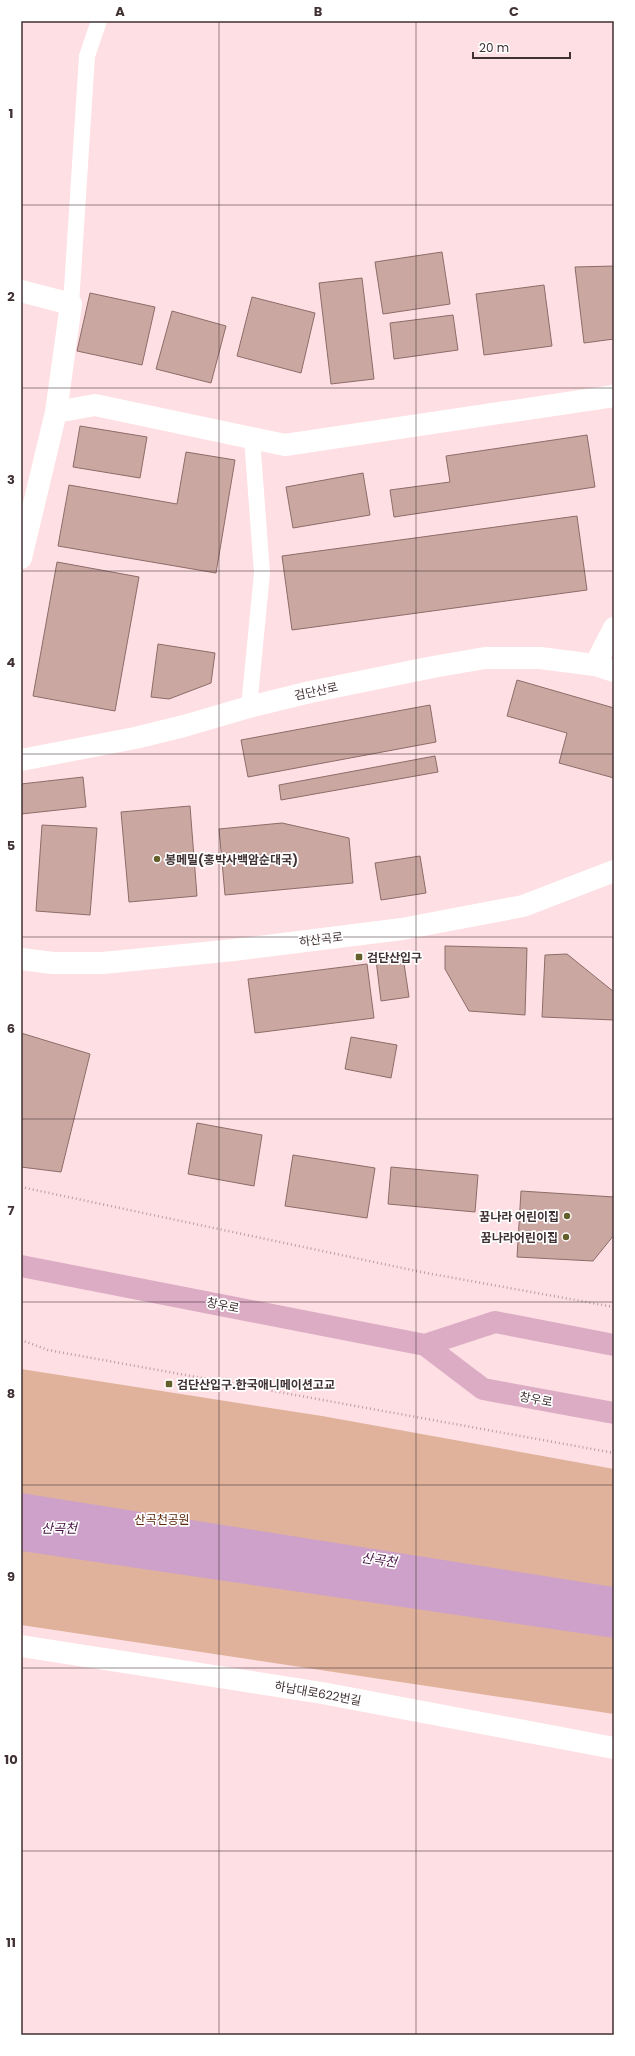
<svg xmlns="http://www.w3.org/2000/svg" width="635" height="2056" font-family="Poppins,'Noto Sans KR',sans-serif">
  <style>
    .green { fill: #e0b29c }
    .water { fill: #cda1c9 }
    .building { fill: #cba7a2; stroke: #8d6c68 }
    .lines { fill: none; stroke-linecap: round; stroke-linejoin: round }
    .path { stroke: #b79ea1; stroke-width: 2.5; stroke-dasharray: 1 3; stroke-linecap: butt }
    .service { stroke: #fff; stroke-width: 16 }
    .minor { stroke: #fff; stroke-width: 22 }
    .tertiary { stroke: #fff; stroke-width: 22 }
    .primary { stroke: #dcacc4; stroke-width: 22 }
    .grid { fill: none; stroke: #403133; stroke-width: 1; stroke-opacity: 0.55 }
    .poi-dot { fill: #645f2b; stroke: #fff; stroke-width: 1.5 }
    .labels { text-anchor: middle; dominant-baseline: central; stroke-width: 3.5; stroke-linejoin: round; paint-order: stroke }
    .street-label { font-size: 12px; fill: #403133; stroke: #fff }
    .poi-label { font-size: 12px; font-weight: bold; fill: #403133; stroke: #fff; text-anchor: start }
    .park-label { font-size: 12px; fill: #5c290d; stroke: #fff }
    .water-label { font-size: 13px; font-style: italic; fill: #491446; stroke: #fff }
    .neatline { fill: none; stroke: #403133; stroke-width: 1.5 }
    .grid-label { font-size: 13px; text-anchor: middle; font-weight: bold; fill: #403133 }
  </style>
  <rect width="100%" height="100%" fill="#fedfe3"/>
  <path class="green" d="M21 1369 322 1416 614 1469V1714L21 1625Z"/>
  <path class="water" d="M21 1493 614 1587V1638L21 1551Z"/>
  <path class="building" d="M442 252 450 304 383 314 375 262Z
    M614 266V339L584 343 575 267Z
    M362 278 374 379 331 384 319 283Z
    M544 285 552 346 484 355 476 294Z
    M90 293 155 307 142 365 77 351Z
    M252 297 315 313 301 373 237 356Z
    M172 311 226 326 211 383 156 369Z
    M453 315 458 350 394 359 390 323Z
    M80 426 147 437 140 478 73 467Z
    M587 435 595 487 394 517 390 490 450 482 446 456Z
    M186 452 235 460 216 573 58 546 69 485 177 504Z
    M363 473 370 515 293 528 286 487Z
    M577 516 587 590 292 630 282 556Z
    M57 562 139 577 115 711 33 696Z
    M158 644 215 653 211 683 169 699 151 697Z
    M517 680 614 708V778L559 763 567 733 507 716Z
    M430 705 436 742 248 777 241 740Z
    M435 756 438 772 281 800 279 785Z
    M83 777 86 807 21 814V784Z
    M190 806 197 896 129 902 121 812Z
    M282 823 349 838 353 883 225 895 219 829Z
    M42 825 97 828 90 915 36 911Z
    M420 856 426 893 381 900 375 863Z
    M445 946 527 948 525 1015 469 1011 445 969Z
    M567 954 614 992V1020L542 1017 545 955Z
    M403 957 409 997 381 1001 376 960Z
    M367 964 374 1018 255 1033 248 979Z
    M21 1033 90 1054 61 1172 21 1167Z
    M351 1037 397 1045 391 1078 345 1069Z
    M197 1123 262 1135 254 1186 188 1174Z
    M293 1155 375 1168 367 1218 285 1206Z
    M391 1167 478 1175 475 1212 388 1204Z
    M521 1191 614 1197V1235L593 1261 517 1257Z"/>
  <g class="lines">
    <path class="path" d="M21 1187 421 1272 614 1307
      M21 1340 48 1350 614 1453"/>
    <path class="service" d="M71 304 87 56 99 21
      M249 707 262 573 252 438"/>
    <path class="minor" d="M21 291 71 304 56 412 21 558
      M56 412 95 405 285 445 614 396
      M595 665 614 628
      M21 760 135 738 184 726 249 707 310 692 433 667 485 658H540L595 665 614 671
      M21 1646 322 1693 614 1748"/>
    <path class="tertiary" d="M21 959 53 963H103L234 950 402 929 523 906 614 871"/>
    <path class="primary" d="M21 1266 425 1345 483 1389 614 1413
      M425 1345 495 1322 614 1345"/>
  </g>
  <path class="grid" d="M219 21V2035M416 21V2035M21 205H614M21 388H614M21 571H614M21 754H614M21 937H614M21 1119H614M21 1302H614M21 1485H614M21 1668H614M21 1851H614"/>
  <g class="poi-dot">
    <circle cx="157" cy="859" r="4"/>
    <rect x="355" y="953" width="8" height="8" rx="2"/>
    <circle cx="567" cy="1216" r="4"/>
    <circle cx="566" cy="1237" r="4"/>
    <rect x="165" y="1380" width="8" height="8" rx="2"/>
  </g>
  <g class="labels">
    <g class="street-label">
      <text transform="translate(316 691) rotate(-12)">검단산로</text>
      <text transform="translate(321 939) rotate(-7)">하산곡로</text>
      <text transform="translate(223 1305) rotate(11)">창우로</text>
      <text transform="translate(536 1399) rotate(10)">창우로</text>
      <text transform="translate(318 1693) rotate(10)">하남대로622번길</text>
    </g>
    <g class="poi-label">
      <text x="165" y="859">봉메밀(홍박사백암순대국)</text>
      <text x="367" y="957">검단산입구</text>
      <text x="559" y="1216" text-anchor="end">꿈나라 어린이집</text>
      <text x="558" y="1237" text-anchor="end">꿈나라어린이집</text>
      <text x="177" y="1384">검단산입구.한국애니메이션고교</text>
    </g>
    <g class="park-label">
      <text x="162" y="1519">산곡천공원</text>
    </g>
    <g class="water-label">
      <text x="59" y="1528">산곡천</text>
      <text transform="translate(379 1560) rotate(8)">산곡천</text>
    </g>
  </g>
  <rect width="635" height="2056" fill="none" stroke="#ffffff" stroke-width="44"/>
  <path d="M473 52v6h97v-6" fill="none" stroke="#403133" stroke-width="2"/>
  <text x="479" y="52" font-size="12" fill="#403133" stroke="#ffffff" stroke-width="3" paint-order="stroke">20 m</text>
  <rect x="22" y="22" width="591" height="2012" class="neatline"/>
  <g class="grid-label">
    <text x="120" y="16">A</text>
    <text x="318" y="16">B</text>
    <text x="514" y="16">C</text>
    <text x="11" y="118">1</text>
    <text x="11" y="301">2</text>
    <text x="11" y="484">3</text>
    <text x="11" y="667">4</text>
    <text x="11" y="850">5</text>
    <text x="11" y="1033">6</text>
    <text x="11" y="1215">7</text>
    <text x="11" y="1398">8</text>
    <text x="11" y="1581">9</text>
    <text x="11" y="1764">10</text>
    <text x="11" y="1947">11</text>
  </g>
</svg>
